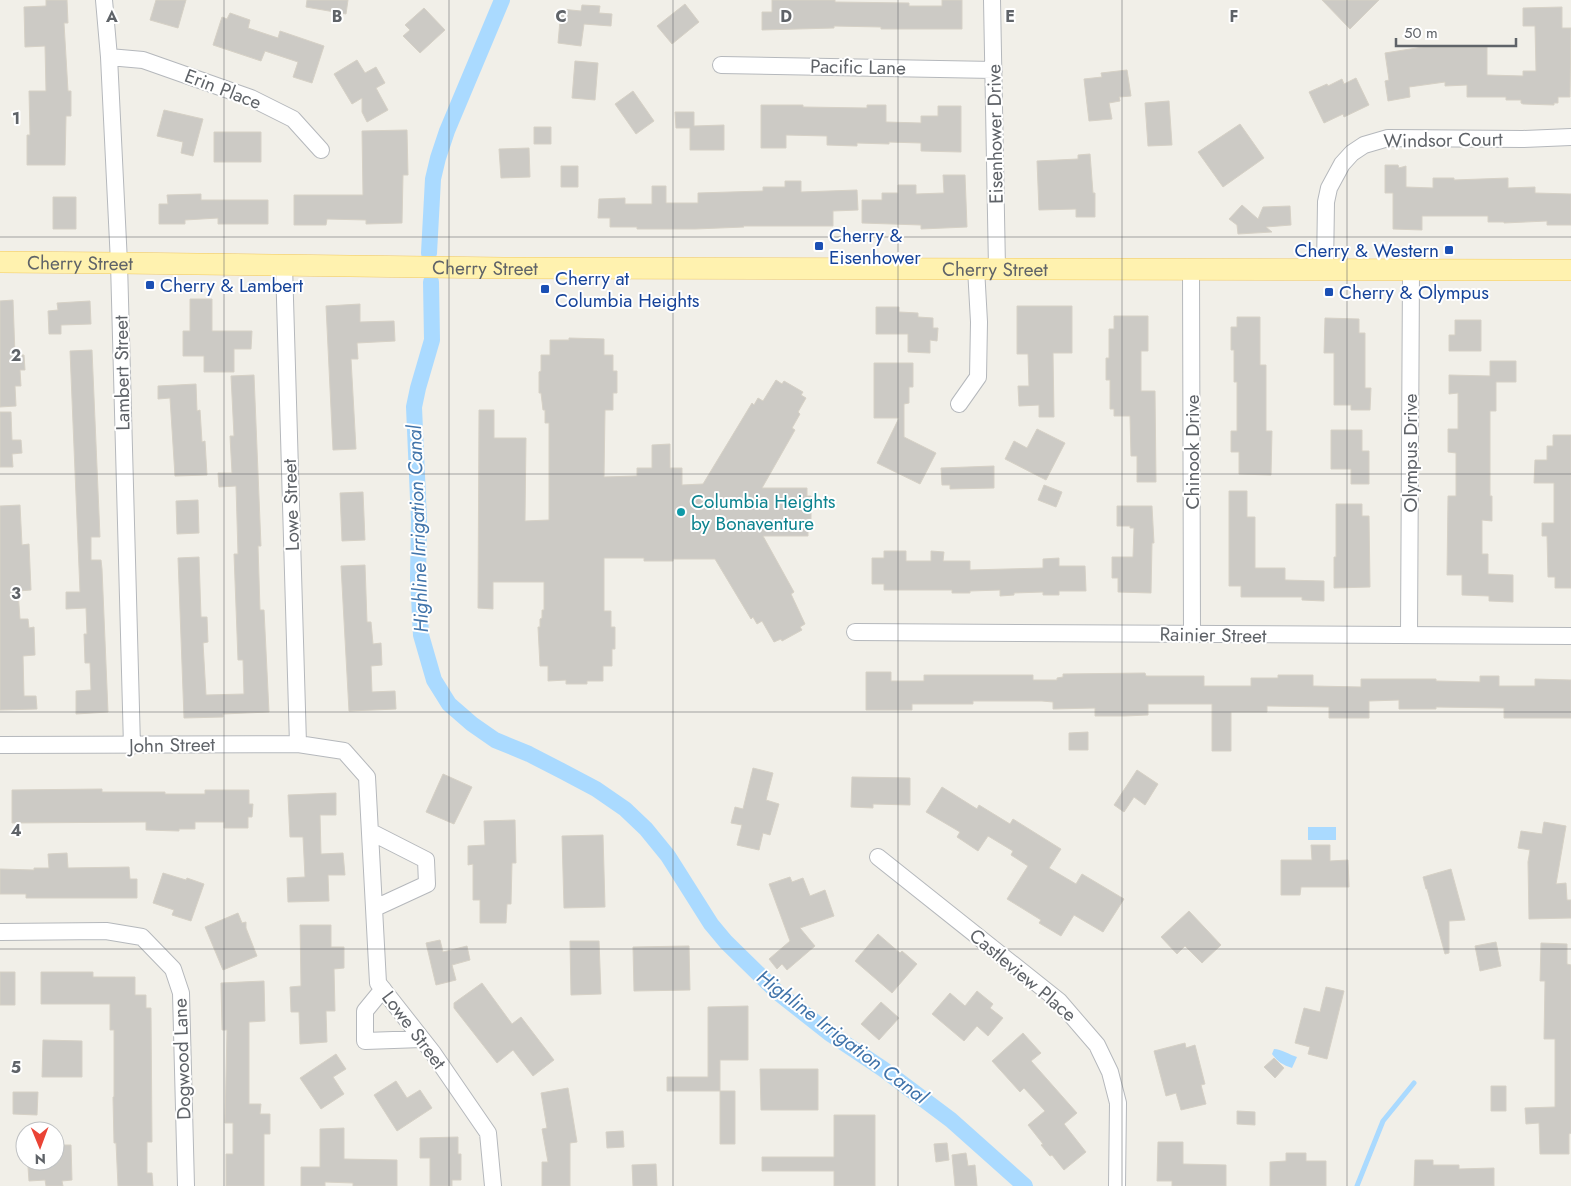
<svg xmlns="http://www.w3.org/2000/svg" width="1571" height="1186" font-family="Jost,sans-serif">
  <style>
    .water { fill: #aadaff }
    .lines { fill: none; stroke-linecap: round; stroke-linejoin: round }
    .stream { stroke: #aadaff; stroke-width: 5 }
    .canal { stroke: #aadaff; stroke-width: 16 }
    .building { fill: #cccac5; stroke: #d6d1c6 }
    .minor-casing { stroke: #b5b8bc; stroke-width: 18 }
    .major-casing { stroke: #f2c960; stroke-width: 22 }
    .minor { stroke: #fff; stroke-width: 16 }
    .major { stroke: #fff2af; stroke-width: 21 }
    .grid { fill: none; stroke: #5f6368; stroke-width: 1; stroke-opacity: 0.55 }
    .transit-dot { fill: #1a4fb4; stroke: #fff; stroke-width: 2 }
    .culture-dot { fill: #0f9aa8; stroke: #fff; stroke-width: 2 }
    .labels { text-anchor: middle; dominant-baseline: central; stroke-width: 4; stroke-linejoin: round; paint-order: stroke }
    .street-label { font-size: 19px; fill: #5f6368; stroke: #fff }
    .transit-label { font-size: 19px; fill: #164399; stroke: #fff; text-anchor: start }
    .culture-label { font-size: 19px; fill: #0d838f; stroke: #fff; text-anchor: start }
    .water-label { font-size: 20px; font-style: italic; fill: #4174aa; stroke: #fff }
    .grid-label { font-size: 16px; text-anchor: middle; font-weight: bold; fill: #5f6368; stroke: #fff; stroke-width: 4; stroke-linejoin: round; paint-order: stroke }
  </style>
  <rect width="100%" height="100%" fill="#f1efe8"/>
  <path class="water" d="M1308 827H1336V840H1308Z
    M1274 1049C1281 1049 1290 1055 1297 1057L1292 1068C1283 1065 1278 1062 1272 1054Z"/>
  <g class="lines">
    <path class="stream" d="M1357 1186 1383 1121 1414 1083"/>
    <path class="canal" d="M429 253 433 179 438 158 447 131 502 0
      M431 282 432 340 418 388 414 407 419 521 418 578 421 635 434 680 449 704 472 724 495 740 529 754 562 771 596 789 625 809 646 829 668 856 711 924 726 942 777 992 829 1033 883 1069 951 1120 1025 1186"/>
  </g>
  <path class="building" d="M46 0H67L68 23H64L68 91H71V116H66L65 165H27V135H30L29 91H46L45 46 25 47 24 7 46 6Z
    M156 0H186L178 28 150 20Z
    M307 0H348L346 14 306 7Z
    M772 0H835V2L909 3V6H942V0H962V29H881V27L834 26V28L762 30V12H772Z
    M1322 0H1379L1350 29Z
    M685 4 699 22 672 44 657 26Z
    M582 5 600 6 599 13 612 14 611 26 584 24 581 46 558 43 561 9 581 11Z
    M1562 7V28H1571L1570 97H1558V103H1554V105L1523 104 1521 103V100H1506V97H1467V85L1445 86V82L1409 87 1410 97 1388 101 1385 81 1389 80 1385 53 1423 47H1487V75L1523 76V71H1536L1535 26H1523V8Z
    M424 8 445 30 420 53 403 36 410 30 405 25Z
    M230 13 250 20 248 28 278 38 280 31 324 46 312 83 293 77 298 62 265 51 261 61 213 45 222 17 227 19Z
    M357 60 365 73 376 67 385 83 376 88 388 110 367 122 362 112V98L352 104 334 74Z
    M575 61 598 63 595 100 572 98Z
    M1127 70 1131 96 1119 97 1120 101 1109 103 1112 119 1089 121 1084 79 1102 77 1101 73Z
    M1356 78 1369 105 1344 117 1343 114 1324 123 1309 92 1327 84 1328 86 1342 79 1344 84Z
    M633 91 654 121 636 134 615 104Z
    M1169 101 1172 145 1148 146 1145 103Z
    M761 105H803V107L867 108V105H886V122L921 123V116H938V106H961V152L921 151V143L889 142V144L857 143V146L827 145V136L786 135V148H761Z
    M164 110 203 119 193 156 181 153 183 142 157 136Z
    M675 112H694V126L724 125V150H690V128H676Z
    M1240 124 1264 158 1223 187 1198 152Z
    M534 127H551V144H534Z
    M407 130 408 175H403L402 223 366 224V220L327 219 326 225H294V195H363L362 131Z
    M214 132H261V162H214Z
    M529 148 530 177 501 178 499 149Z
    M1090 154 1093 193H1095V217H1076V209L1039 210 1037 161 1078 159V155Z
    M1385 165H1398L1399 168 1406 166V187L1433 188V178H1454V180L1508 178V188L1535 187V193L1571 194V225H1547V221L1504 223V222H1488V216H1422V230L1393 229V193H1385Z
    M561 166H578V187H561Z
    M943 175H965L967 227 921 229V225L862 223V200H882V193H898V185H916V194L944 193Z
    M785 181H801V192L857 190 858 210 833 211V226H743L744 227 695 229H637V227H610V218H598L599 199 625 198V204H652V186H666V203H698V193L763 191V187H785Z
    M201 194V200H268V224H218V218L185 220V224H159V204H168L167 195Z
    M53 197H76V229H53Z
    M1242 205 1258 219 1263 207 1290 206 1291 225 1266 227 1272 232 1238 234 1237 225 1229 219Z
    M190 299H212V331H252L251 349H234V372H204V356H183V331H190Z
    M13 300 15 355H24L25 370H20L21 386H15L16 406 0 407V301Z
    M90 301 91 324 61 325V334H49L48 311 58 310 57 303Z
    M360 304V322L394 321 395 341 357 343 358 359H351L356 449 333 450 326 306Z
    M1017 306H1072V353H1053L1054 417H1039V405L1019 406 1018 386H1029L1028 354H1017Z
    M876 307H899V312L918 313V317L933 318V328H938L937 341 930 340V353L908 352V334H876Z
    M1114 316H1148V351H1141V391H1155L1156 482H1137V456H1131L1130 416H1114V409H1110V380H1106V358H1109V329H1114Z
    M1237 317H1260V365H1266V431H1272L1271 475 1239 474V452H1231V431H1237V382H1234V350H1231V327H1237Z
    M1325 318 1359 319V333H1365V388H1371L1370 410H1351V405H1334V353H1324Z
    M1455 320H1481V351H1449V335H1455Z
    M569 338 604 339V355H613V371H617V393H613V410H605L604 477 637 476V468H652V445L670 444V468H682V485L703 484 752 403 754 405 758 398 763 401 776 380 782 384 784 381 803 392 801 395 806 398 798 412 800 414 792 428 795 430 762 488H807V496H811V527H808V536H763L794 592 791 594 805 624 800 627 802 630 782 641 781 639 774 642 762 621 757 624 753 617 751 619 715 559H673V561H644V558H604V611H611V627H615V649H612V666H603V681H587V684H566V680L548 681V666H540L538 627H540V619L542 618V610H544V582H493V609L478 608 479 410H494V438H526L525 521 549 520V423H545V410H543L541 393H539V372L541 371V355H550V340H569Z
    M92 350 100 537H91V560H101L102 569 108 712 76 714V691L91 690 90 663H85L84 634H87L86 608 66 609V592H80L70 351Z
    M1490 361H1516V382H1496V411H1490V496H1492V521L1482 520V554H1488V574L1513 575V602L1489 601V596L1462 595V575H1447L1448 496H1456V453L1448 452V429H1458V393L1449 394V375L1490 376Z
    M874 363H913V387H909V403L904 404V437L936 453 920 484 877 463 899 418H874Z
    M254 375 261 546H258L260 610H264L269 712 223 714V717L184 718 178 558 199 557 201 617H207L208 642 203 643 206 695 244 694 243 660H238L234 554H238L236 486 219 487 218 473H232L230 436H234L231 376Z
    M196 384 197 411 200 410 202 442 205 441 207 475 175 476 170 398 158 399V386Z
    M0 412H11L12 440H21L22 453 12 454 13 467H0Z
    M1037 429 1065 443 1046 480 1005 459 1014 441 1027 448Z
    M1331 430H1362V451H1369V484H1351V469H1331Z
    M1553 435H1571V588H1555V577H1548L1547 536H1542V523H1554V483H1534L1535 460H1547V446H1553Z
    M994 466V488L950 489V485H942L941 468Z
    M1044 485 1062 492 1056 507 1038 500Z
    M1229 491H1247V517H1255V568H1285V580L1324 581V601L1302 600V597H1241V586H1229Z
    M363 492 365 540 342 541 340 493Z
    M198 500 199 533 177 534 176 501Z
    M1336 504H1362V516H1369L1370 587 1334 588V557H1336Z
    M20 505 22 545 29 544 31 590 18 591 20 619H28L29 628 34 627 35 655 23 656 24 696H36L37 709 0 710V506Z
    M1117 506H1152L1154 543H1152L1151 593 1118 592V578H1112V557H1133L1134 528H1130V526H1117Z
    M884 551H906V561H931V551L944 552 943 561H970V570L1043 568V559L1059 558V566H1085L1086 591H1059V595H1043V592L1014 593V595L1000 596V590L970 591V593H952V590H884V584H872V558H884Z
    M365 565 367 622H371L373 644 381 643 382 665 371 666 372 692 395 691 396 709 349 711 341 566Z
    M866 672H891V681H924V675H1033V680H1057V678L1063 677V674L1145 673 1146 676H1204V686H1251V678H1278V675H1313V686L1361 687V679H1436V681L1480 682V676H1499V686H1535V679L1571 680V718H1504V708L1436 707V709H1399V700L1369 701V718H1329V707L1267 706V712H1231V751H1212V704H1148V715L1124 716H1095V708L1053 709V702L1042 701H973V704H912V710H866Z
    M1088 732V750H1069V733Z
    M753 768 773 773 766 800 779 804 770 835 763 833 759 850 737 845 742 825 731 823 735 807 743 809Z
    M1137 770 1158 784 1145 805 1134 797 1124 812 1114 805Z
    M443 774 472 787 454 824 426 812Z
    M852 777 910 778V805L873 804V808L851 807Z
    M942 787 977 809 979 805 1010 824 1013 819 1061 849 1049 868 1076 884 1082 874 1124 899 1103 932 1074 915 1061 936 1039 923 1041 920 1007 899 1028 866 1011 855 1013 851 988 836 978 851 957 837 960 832 926 812Z
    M102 789V792H165V794H205V790H249V804H253L252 817H248V828H224V822H195V829H179V831L146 830V822L12 823V790Z
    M336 793V815H320L321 854 343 853 345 875H328L329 901 288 902 287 878 305 877 303 837H290L288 795Z
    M515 820 516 863H512L511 904H507L506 923H480V900H473V864L468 865V846L485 845 484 821Z
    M1544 822 1566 826 1556 884 1566 883 1567 900H1571V918L1529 919 1528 862 1530 850 1518 848 1521 831 1542 834Z
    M603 835 605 907 564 908 562 836Z
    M1311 845H1330V861L1348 860 1349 887H1301L1300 895H1281V860H1312Z
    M67 853 68 868 129 867 130 879H137V898H26V894H0V869L34 870V868H49L48 854Z
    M1451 869 1465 920 1449 921V953L1445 954 1427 889H1426L1423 877Z
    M163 873 186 880 187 878 204 884 191 921 172 915 174 910 153 903Z
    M790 877 792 882 803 878 810 896 825 890 834 916 800 928 815 946 787 970 782 964 777 969 769 959 790 941 769 884Z
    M1189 911 1221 945 1202 963 1185 946 1177 954 1161 937Z
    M238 913 242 923 246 922V928L257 956 223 970 205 927Z
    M300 925H331V947H344V968L334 969 335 1011H326L327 1042 300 1044 299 1012H291L290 987 301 986Z
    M878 934 900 953 902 951 917 964 892 993 855 961Z
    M440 940 443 952 467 946 470 960 452 965 456 980 436 985 426 943Z
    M570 941H599L601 994 571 995Z
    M1496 942 1501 966 1480 971 1475 946Z
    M1541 943 1567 944V964L1571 965V1133L1569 1134V1154H1540L1539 1123 1526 1124 1525 1108 1555 1107V1039H1544L1545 981H1540Z
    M689 946 690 990 634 991 633 947Z
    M0 972H15V1005H0Z
    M41 972H93V977H135V995H146V1008H151L152 1142H147V1173H152L153 1186H118L116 1143H114L113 1097H114V1030H110V1004H41Z
    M264 981 265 1021 249 1022V1104H261L260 1114H270V1134H264V1186H226V1154H233V1123H225L227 1030H222L221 983Z
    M482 983 512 1024 521 1017 554 1060 533 1076 513 1050 497 1063 454 1008V1003Z
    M1326 987 1344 991 1327 1059 1308 1054 1310 1047 1295 1043 1304 1008 1320 1012Z
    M977 991 993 1004 990 1008 1003 1018 988 1036 977 1026 964 1041 932 1014 950 993 965 1006Z
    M881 1002 899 1018 879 1040 861 1024Z
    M748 1006V1060H720V1091H667V1077H708V1007Z
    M1023 1033 1041 1053 1031 1061 1077 1113 1064 1124 1086 1152 1064 1170 1052 1155 1050 1156 1041 1145 1043 1144 1028 1125 1045 1111 1024 1088 1020 1092 992 1061Z
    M43 1040 82 1041V1077H42Z
    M1185 1043 1186 1048 1195 1045 1205 1084 1201 1085 1206 1104 1181 1110 1176 1093 1166 1096 1154 1051Z
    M336 1054 346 1069 333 1077 344 1094 321 1109 300 1078Z
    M1274 1058 1284 1068 1275 1078 1264 1067Z
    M760 1069H818V1110H761Z
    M396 1081 407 1098 420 1090 432 1108 397 1131 374 1095Z
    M1491 1086H1506V1111H1491Z
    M568 1088 577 1142 570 1143V1186H542V1162H548L542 1129 547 1128 541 1093Z
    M720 1091H735V1144H720Z
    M13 1092H38L37 1115 13 1114Z
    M1237 1111 1255 1112V1125L1237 1124Z
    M834 1115H875V1186H834V1171H762V1157H834Z
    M344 1128V1159L397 1160V1186H353V1183L325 1182V1186H301V1167H320V1129Z
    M623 1131 624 1147 607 1148 606 1132Z
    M458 1137V1154H461V1180H452V1186H430V1158H420V1138Z
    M1158 1142H1183V1164L1226 1165V1186H1172V1181H1157Z
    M947 1143 949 1160 936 1162 934 1144Z
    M55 1145H71L72 1180 62 1181 63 1186H46L45 1180 29 1181 28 1167H33V1161H55Z
    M966 1153 968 1166 975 1165 977 1186H955L952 1155Z
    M1286 1153H1306V1161H1326V1186H1270V1162L1286 1161Z
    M1415 1160H1433V1165H1459V1169L1494 1168V1186H1414Z
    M656 1164 657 1186H633L632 1165Z"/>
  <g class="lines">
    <defs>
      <path id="minor" d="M104 0 109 57 119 263 132 746
        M992 0 997 268
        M109 57 143 60 251 98 293 119 321 150
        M721 65 994 70
        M284 265 298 744
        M1191 269 1192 634
        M1325 269 1326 202 1329 188 1342 164 1352 153 1364 145 1388 138 1523 139 1571 137
        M959 404 978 377 979 322 976 268
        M855 632 1571 636
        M1409 635 1411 271
        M0 745 298 744 344 751 367 777 378 983 433 1053 488 1133 493 1186
        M371 832 426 860 427 884 375 908
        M878 857 1059 1001 1097 1045 1110 1072 1118 1103 1117 1186
        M0 932 106 931 142 937 173 969 181 993 186 1186
        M383 989 365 1011V1041L422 1039"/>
      <g id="major">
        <path id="s1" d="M0 262 119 263 504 268 1571 270"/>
      </g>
    </defs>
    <use href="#minor" class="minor-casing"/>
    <use href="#major" class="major-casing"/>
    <use href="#minor" class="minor"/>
    <use href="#major" class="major"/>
  </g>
  <path class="grid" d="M224 0V1186M449 0V1186M673 0V1186M898 0V1186M1122 0V1186M1347 0V1186M0 237H1571M0 474H1571M0 712H1571M0 949H1571"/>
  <g class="transit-dot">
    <rect x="814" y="241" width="10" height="10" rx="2.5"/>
    <rect x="1444" y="245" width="10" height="10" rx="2.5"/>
    <rect x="145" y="280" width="10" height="10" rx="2.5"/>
    <rect x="540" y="284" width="10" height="10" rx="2.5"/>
    <rect x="1324" y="287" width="10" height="10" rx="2.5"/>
  </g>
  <circle class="culture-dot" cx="681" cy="512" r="5"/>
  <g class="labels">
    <g class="street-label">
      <text transform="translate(858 67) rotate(1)">Pacific Lane</text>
      <text transform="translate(223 89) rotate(21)">Erin Place</text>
      <text transform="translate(995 134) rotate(-91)">Eisenhower Drive</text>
      <text transform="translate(1443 140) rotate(-1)">Windsor Court</text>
      <text stroke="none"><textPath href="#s1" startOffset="80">Cherry Street</textPath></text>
      <text stroke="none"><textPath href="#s1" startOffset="485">Cherry Street</textPath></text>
      <text stroke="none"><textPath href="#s1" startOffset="995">Cherry Street</textPath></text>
      <text transform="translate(122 373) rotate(-91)">Lambert Street</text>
      <text transform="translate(1192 452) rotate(-90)">Chinook Drive</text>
      <text transform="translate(1410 453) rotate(-90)">Olympus Drive</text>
      <text transform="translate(291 505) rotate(-92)">Lowe Street</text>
      <text transform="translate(1213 635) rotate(1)">Rainier Street</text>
      <text transform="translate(172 745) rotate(-1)">John Street</text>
      <text transform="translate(1023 975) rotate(40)">Castleview Place</text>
      <text transform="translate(414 1030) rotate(53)">Lowe Street</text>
      <text transform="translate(182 1059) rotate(-92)">Dogwood Lane</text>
    </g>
    <g class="transit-label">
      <text x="829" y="235">Cherry &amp;<tspan x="829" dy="22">Eisenhower</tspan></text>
      <text x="1439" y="250" text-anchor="end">Cherry &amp; Western</text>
      <text x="555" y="278">Cherry at<tspan x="555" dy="22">Columbia Heights</tspan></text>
      <text x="160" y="285">Cherry &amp; Lambert</text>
      <text x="1339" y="292">Cherry &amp; Olympus</text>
    </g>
    <g class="culture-label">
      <text x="691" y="501">Columbia Heights<tspan x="691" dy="22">by Bonaventure</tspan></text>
    </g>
    <g class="water-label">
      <text transform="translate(418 529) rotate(-92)">Highline Irrigation Canal</text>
      <text transform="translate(842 1037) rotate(37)">Highline Irrigation Canal</text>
    </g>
  </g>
  <g class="grid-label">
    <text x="112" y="22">A</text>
    <text x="337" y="22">B</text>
    <text x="561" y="22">C</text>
    <text x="786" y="22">D</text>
    <text x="1010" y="22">E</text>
    <text x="1234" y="22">F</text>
    <text x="16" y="124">1</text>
    <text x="16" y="361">2</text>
    <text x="16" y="599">3</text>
    <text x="16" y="836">4</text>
    <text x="16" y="1073">5</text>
  </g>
  <g transform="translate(40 1146) rotate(179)"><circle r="24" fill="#ffffff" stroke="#bfc1c3"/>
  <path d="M0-4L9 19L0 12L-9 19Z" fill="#ea4335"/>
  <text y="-8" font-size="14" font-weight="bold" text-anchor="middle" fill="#5f6368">N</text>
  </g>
  <path d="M1396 38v8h120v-8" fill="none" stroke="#5f6368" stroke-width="2.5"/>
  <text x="1404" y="38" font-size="15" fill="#5f6368" stroke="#ffffff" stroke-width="4" paint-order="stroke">50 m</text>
</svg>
